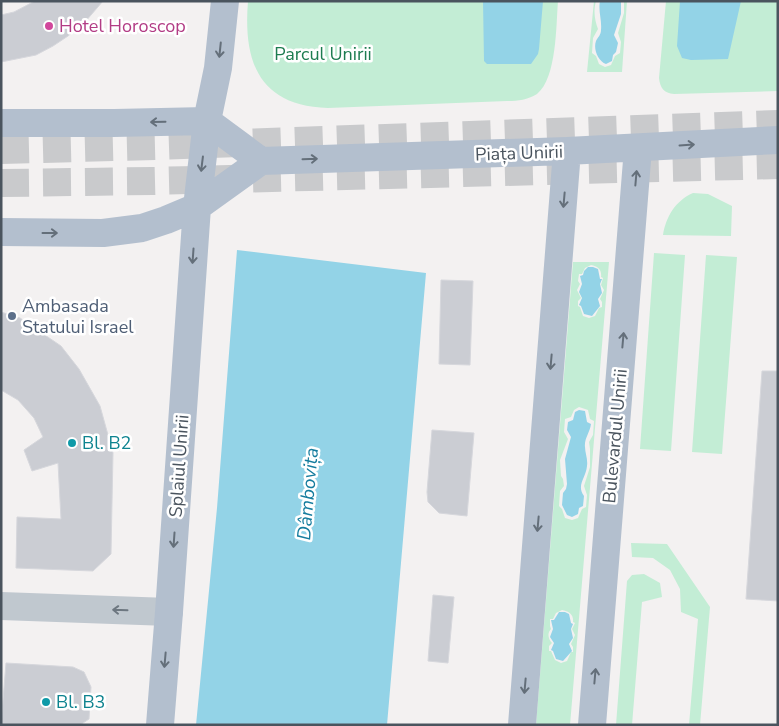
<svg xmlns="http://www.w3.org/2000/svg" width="779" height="726" font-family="'Nunito Sans',sans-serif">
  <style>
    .green { fill: #c3edd5; fill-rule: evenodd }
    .water { fill: #93d3e7 }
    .building { fill: #cbcdd3; stroke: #d6d7dc }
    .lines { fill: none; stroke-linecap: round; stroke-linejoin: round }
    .major-tunnel { stroke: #c9cacc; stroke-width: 28; stroke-dasharray: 28 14; stroke-linecap: butt }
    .minor { stroke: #c0c8cf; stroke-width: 28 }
    .major { stroke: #b3bfce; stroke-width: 28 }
    .oneway { stroke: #646f7a }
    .oneway2 { stroke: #6d7780 }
    .hotel-dot { fill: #d1479c; stroke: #fff; stroke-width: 2 }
    .service-dot { fill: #5c6f8a; stroke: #fff; stroke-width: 2 }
    .culture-dot { fill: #0f9aa8; stroke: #fff; stroke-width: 2 }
    .labels { text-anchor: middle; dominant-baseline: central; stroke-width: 5; stroke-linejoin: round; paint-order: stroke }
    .hotel-label { font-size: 18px; fill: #b23c85; stroke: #fff; text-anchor: start }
    .park-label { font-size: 18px; fill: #1d7c50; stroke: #fff }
    .street-label { font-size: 18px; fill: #4a545e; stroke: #fff }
    .service-label { font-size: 18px; fill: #4e5e75; stroke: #fff; text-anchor: start }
    .culture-label { font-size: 18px; fill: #0d838f; stroke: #fff; text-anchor: start }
    .water-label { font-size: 19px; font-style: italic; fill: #157c9e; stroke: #fff }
  </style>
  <rect width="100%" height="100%" fill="#f3f1f1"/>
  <path class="green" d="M248 1H558C556 25 557 78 537 94 527 100 518 101 507 101L328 108C259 106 243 62 248 1Z
    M594 1H596C593 12 595 21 598 29L593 38 592 53 596 56 599 64 605 67 611 65 615 56 620 53 621 42 618 33 624 13V1H627L622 72H587Z
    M666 1H778V91L674 94C664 93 660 88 659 78Z
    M693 193 708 194 732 206 731 236 663 235C666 217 675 201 693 193Z
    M654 253 685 255 671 451 640 449Z
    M706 255 737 257 722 454 692 452Z
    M573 262H609L570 725H536ZM591 265C598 266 602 270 601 277L603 278 601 285 604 290 600 299 602 302V307L599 308 595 316 589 318 583 316 580 307 578 306V301L581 298 577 290 580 284 578 281 579 274H582L585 268ZM579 407 588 410 590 419 594 421 593 435 589 442 590 449V467L584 486 587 495 586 507 582 509 578 518 572 520 565 518 562 509 559 506 560 491 564 486 563 479 561 476 560 460 568 439 564 432 565 419 571 417 574 410ZM562 610C569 611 574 615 573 622L575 623 572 629 575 635 571 644 573 647V652H571L567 661 561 663 555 660 551 651H549V646L552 643C548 639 547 633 551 629L550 626V619H553L556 613Z
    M631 543 667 544 710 607 700 725H689L698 619 681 612 680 589 670 570 653 558 632 557Z
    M644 574 660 583 662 597 642 602 632 725H616L627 581 632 575Z"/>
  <path class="water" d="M483 1H543L539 49 538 54 531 64H487L484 61Z
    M600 1 621 2V14L614 35 618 43 616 52 613 55 612 61 606 64C598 61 593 49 596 41 598 37 601 35 601 30 602 20 598 11 600 1Z
    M680 1H741L728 59 691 60 682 58 677 46Z
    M237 250 426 273 387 725H196L217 508Z
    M588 267H593L598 269 600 279H602L600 284 602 293 598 299 600 306 592 316 584 314 581 306 579 305 582 298 579 292 582 284 580 276 583 275 584 271Z
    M579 410 585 411 587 422 591 424C590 432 584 439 585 447 585 453 588 459 587 466 586 478 576 485 584 496L583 506 579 508 578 514 572 517 567 515 562 505 563 493 566 489 567 484 565 459 571 437 567 430 568 422 573 420 575 412Z
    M559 612H565L569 614 571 623 573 624 571 629 573 638 569 644 572 651 563 661 556 659 553 651 551 650 554 643 550 637 553 629 551 620H554Z"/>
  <path class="building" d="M35 1H103L85 22 68 36 53 46 36 55 1 62V15L14 12Z
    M441 280 473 281 470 365 439 364Z
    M1 312 20 318 61 346 79 369 100 406 113 453 111 554 93 571 16 568 17 517 61 519 58 463 32 471 24 450 43 437 34 418 18 400 1 390Z
    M762 371H778V601L746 599Z
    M432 430 474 433 467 516 439 513 428 502 427 492Z
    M433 595 454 597 448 663 428 661Z
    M6 663 73 667 84 672 91 687 89 719 80 725H1Z"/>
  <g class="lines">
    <path class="major-tunnel" d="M1 150 156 146 778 124
      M1 183 153 181 778 165"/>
    <path class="minor" d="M1 606 169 612"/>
    <path class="major" d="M207 121 261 161
      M1 123H114L207 121
      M1 232 103 233 142 228 166 220 197 207 261 161 567 151 778 140
      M160 725 169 612 197 207 207 121 218 68 225 1
      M522 725 567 151
      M592 725 638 148"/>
  </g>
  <defs><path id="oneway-shaft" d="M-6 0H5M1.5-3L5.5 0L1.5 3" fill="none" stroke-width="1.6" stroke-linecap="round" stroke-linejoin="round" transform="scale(1.25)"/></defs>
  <g class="oneway">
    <use href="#oneway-shaft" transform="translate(220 50) rotate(96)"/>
    <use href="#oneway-shaft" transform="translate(158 122) rotate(179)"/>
    <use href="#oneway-shaft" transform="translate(687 145) rotate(-4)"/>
    <use href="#oneway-shaft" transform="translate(310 159) rotate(-2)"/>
    <use href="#oneway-shaft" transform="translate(202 164) rotate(97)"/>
    <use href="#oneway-shaft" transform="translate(636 178) rotate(-85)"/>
    <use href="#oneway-shaft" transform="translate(564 200) rotate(95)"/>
    <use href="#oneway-shaft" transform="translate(50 233)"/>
    <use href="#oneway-shaft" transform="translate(193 256) rotate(94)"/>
    <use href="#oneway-shaft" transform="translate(623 340) rotate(-85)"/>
    <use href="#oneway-shaft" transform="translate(551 362) rotate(95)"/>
    <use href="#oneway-shaft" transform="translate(538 524) rotate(95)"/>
    <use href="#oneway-shaft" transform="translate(174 540) rotate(94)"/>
    <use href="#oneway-shaft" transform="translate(165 660) rotate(95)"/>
    <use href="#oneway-shaft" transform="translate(595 676) rotate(-85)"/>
    <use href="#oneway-shaft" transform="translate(525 686) rotate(95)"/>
  </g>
  <use class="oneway2" href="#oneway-shaft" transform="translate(120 610) rotate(-178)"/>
  <circle class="hotel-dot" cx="49" cy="26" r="5"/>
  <circle class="service-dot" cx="12" cy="316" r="5"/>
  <g class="culture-dot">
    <circle cx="72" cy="443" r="5"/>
    <circle cx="46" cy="702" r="5"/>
  </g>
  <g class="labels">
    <g class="hotel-label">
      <text x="59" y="26">Hotel Horoscop</text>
    </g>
    <g class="park-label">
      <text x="323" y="54">Parcul Unirii</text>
    </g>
    <g class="street-label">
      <text transform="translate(519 153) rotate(-2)">Piața Unirii</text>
      <text transform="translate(615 436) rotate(-85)">Bulevardul Unirii</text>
      <text transform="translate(179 466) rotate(-86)">Splaiul Unirii</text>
    </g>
    <g class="service-label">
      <text x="22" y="306">Ambasada<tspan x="22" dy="21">Statului Israel</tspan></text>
    </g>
    <g class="culture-label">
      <text x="82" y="443">Bl. B2</text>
      <text x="56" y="702">Bl. B3</text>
    </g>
    <g class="water-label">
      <text transform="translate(308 494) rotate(-85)">Dâmbovița</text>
    </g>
  </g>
  <rect width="779" height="726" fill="none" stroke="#4a545e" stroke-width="5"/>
</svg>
